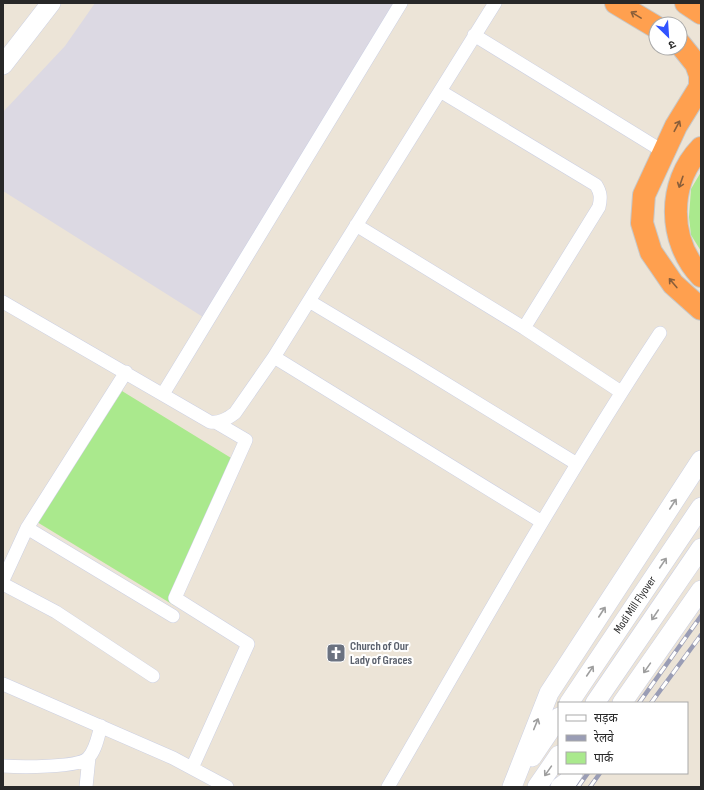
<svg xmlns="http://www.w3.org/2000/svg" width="704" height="790" font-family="'Sofia Sans Condensed','Noto Sans Devanagari',sans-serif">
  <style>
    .industrial { fill: #dcd9e3 }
    .green { fill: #aae98d }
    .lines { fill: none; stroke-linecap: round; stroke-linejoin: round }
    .street-casing { stroke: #ccd0e3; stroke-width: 14 }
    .secondary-casing { stroke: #ccd0e3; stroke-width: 20 }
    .highway-casing { stroke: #c7c7c7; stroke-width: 24 }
    .street { stroke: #fff; stroke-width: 13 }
    .secondary { stroke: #fff; stroke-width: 19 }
    .highway { stroke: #ffa04f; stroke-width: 22 }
    .rail-casing { stroke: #9a9db5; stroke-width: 4.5 }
    .rail { stroke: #fff; stroke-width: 3; stroke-dasharray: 9; stroke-linecap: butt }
    .oneway { stroke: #895e3a }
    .oneway2 { stroke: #9e9e9e }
    .labels { text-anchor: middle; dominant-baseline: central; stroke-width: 4; stroke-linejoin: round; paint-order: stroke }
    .street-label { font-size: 12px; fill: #282828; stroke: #fff }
    .worship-label { font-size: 12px; font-weight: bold; fill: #5b616d; stroke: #fff; text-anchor: start }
  </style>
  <rect width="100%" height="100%" fill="#ece4d7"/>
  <path class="industrial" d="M95 3H395L203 317 3 191V112L65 46Z"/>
  <path class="green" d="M701 172V251L691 235 689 217 691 189Z
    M122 391 236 461 175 606 37 522Z"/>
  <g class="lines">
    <defs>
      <path id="street" d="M474 35 664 152
        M440 91 596 185C601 193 601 198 599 207L524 328
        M356 225 524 328 621 392
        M309 301 414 364 577 464
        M3 302 210 422C220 423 227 419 235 413L274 357 495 3
        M274 357 542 522
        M163 394 401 3
        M27 528 173 616
        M3 580 27 528 126 372
        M3 584 56 612 153 676
        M3 684 173 758 227 787
        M3 766C19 767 78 768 88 758 96 750 98 736 101 726
        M192 768 248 644 175 598 246 440 217 423
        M86 787 89 757
        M388 787C477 634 563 480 660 333"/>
      <path id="secondary" d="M3 65 51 3
        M569 703 701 507
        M595 703 701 548
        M622 703 701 590
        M532 757 559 717
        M512 787 549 693 701 460
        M537 787 559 755
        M560 787 568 781 573 773"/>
      <path id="highway" d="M616 3 656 27
        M686 3 701 13
        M680 44 696 64 700 75V87L676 126 644 195 642 223 651 252 673 284 701 309
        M701 148C667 183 668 241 701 276"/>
    </defs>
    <use href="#street" class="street-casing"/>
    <use href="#secondary" class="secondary-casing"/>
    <use href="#highway" class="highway-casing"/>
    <use href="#street" class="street"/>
    <use href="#secondary" class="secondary"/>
    <use href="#highway" class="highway"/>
    <defs>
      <path id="rail" d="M639 703 701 616
        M651 703 701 635
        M578 787 588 773
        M590 787 600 773"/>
    </defs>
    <use href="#rail" class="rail-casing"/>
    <use href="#rail" class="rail"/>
  </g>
  <defs><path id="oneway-shaft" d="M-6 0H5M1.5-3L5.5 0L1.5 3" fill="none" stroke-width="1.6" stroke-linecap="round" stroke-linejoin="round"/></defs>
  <g class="oneway">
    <use href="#oneway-shaft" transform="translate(636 15) rotate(-149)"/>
    <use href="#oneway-shaft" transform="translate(677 126) rotate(-62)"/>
    <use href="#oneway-shaft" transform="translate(681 182) rotate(109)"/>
    <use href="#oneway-shaft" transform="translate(673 283) rotate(-130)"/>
  </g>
  <g class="oneway2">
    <use href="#oneway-shaft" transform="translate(673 504) rotate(-57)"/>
    <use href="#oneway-shaft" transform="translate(663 563) rotate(-56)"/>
    <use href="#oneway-shaft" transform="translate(602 612) rotate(-57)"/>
    <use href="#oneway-shaft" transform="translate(655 615) rotate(124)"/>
    <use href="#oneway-shaft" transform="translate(647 668) rotate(125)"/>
    <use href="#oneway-shaft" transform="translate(590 671) rotate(-56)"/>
    <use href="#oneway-shaft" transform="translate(536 724) rotate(-68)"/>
    <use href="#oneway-shaft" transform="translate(548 771) rotate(125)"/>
  </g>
  <defs>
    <symbol id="church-square" viewBox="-11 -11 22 22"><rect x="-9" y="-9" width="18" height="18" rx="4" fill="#6b7280" stroke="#fff"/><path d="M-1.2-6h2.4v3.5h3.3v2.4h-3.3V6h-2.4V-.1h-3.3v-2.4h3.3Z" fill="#fff"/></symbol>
  </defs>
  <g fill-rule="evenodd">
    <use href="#church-square" x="325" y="642" width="22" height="22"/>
  </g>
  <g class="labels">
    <g class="street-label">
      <text transform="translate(635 605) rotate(-56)">Modi Mill Flyover</text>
    </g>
    <g class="worship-label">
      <text x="350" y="646">Church of Our<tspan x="350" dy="14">Lady of Graces</tspan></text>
    </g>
  </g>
  <rect width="704" height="790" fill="none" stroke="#282828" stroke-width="8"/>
  <rect x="558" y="702" width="130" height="72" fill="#ffffff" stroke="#a9a9a9"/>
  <rect x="566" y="715" width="20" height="6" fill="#ffffff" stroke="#a9a9a9"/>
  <text x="594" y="722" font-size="12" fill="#282828">सड़क</text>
  <rect x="566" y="735" width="20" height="6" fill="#9a9db5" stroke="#a9a9a9"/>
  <text x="594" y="742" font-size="12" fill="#282828">रेलवे</text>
  <rect x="566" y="752" width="20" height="12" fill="#aae98d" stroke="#a9a9a9"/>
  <text x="594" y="762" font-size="12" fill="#282828">पार्क</text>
  <g transform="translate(668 36) rotate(155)"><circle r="19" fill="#ffffff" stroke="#a9a9a9"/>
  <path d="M0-3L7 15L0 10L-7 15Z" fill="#3153ff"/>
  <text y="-6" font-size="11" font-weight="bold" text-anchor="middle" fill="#282828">उ</text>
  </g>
</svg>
